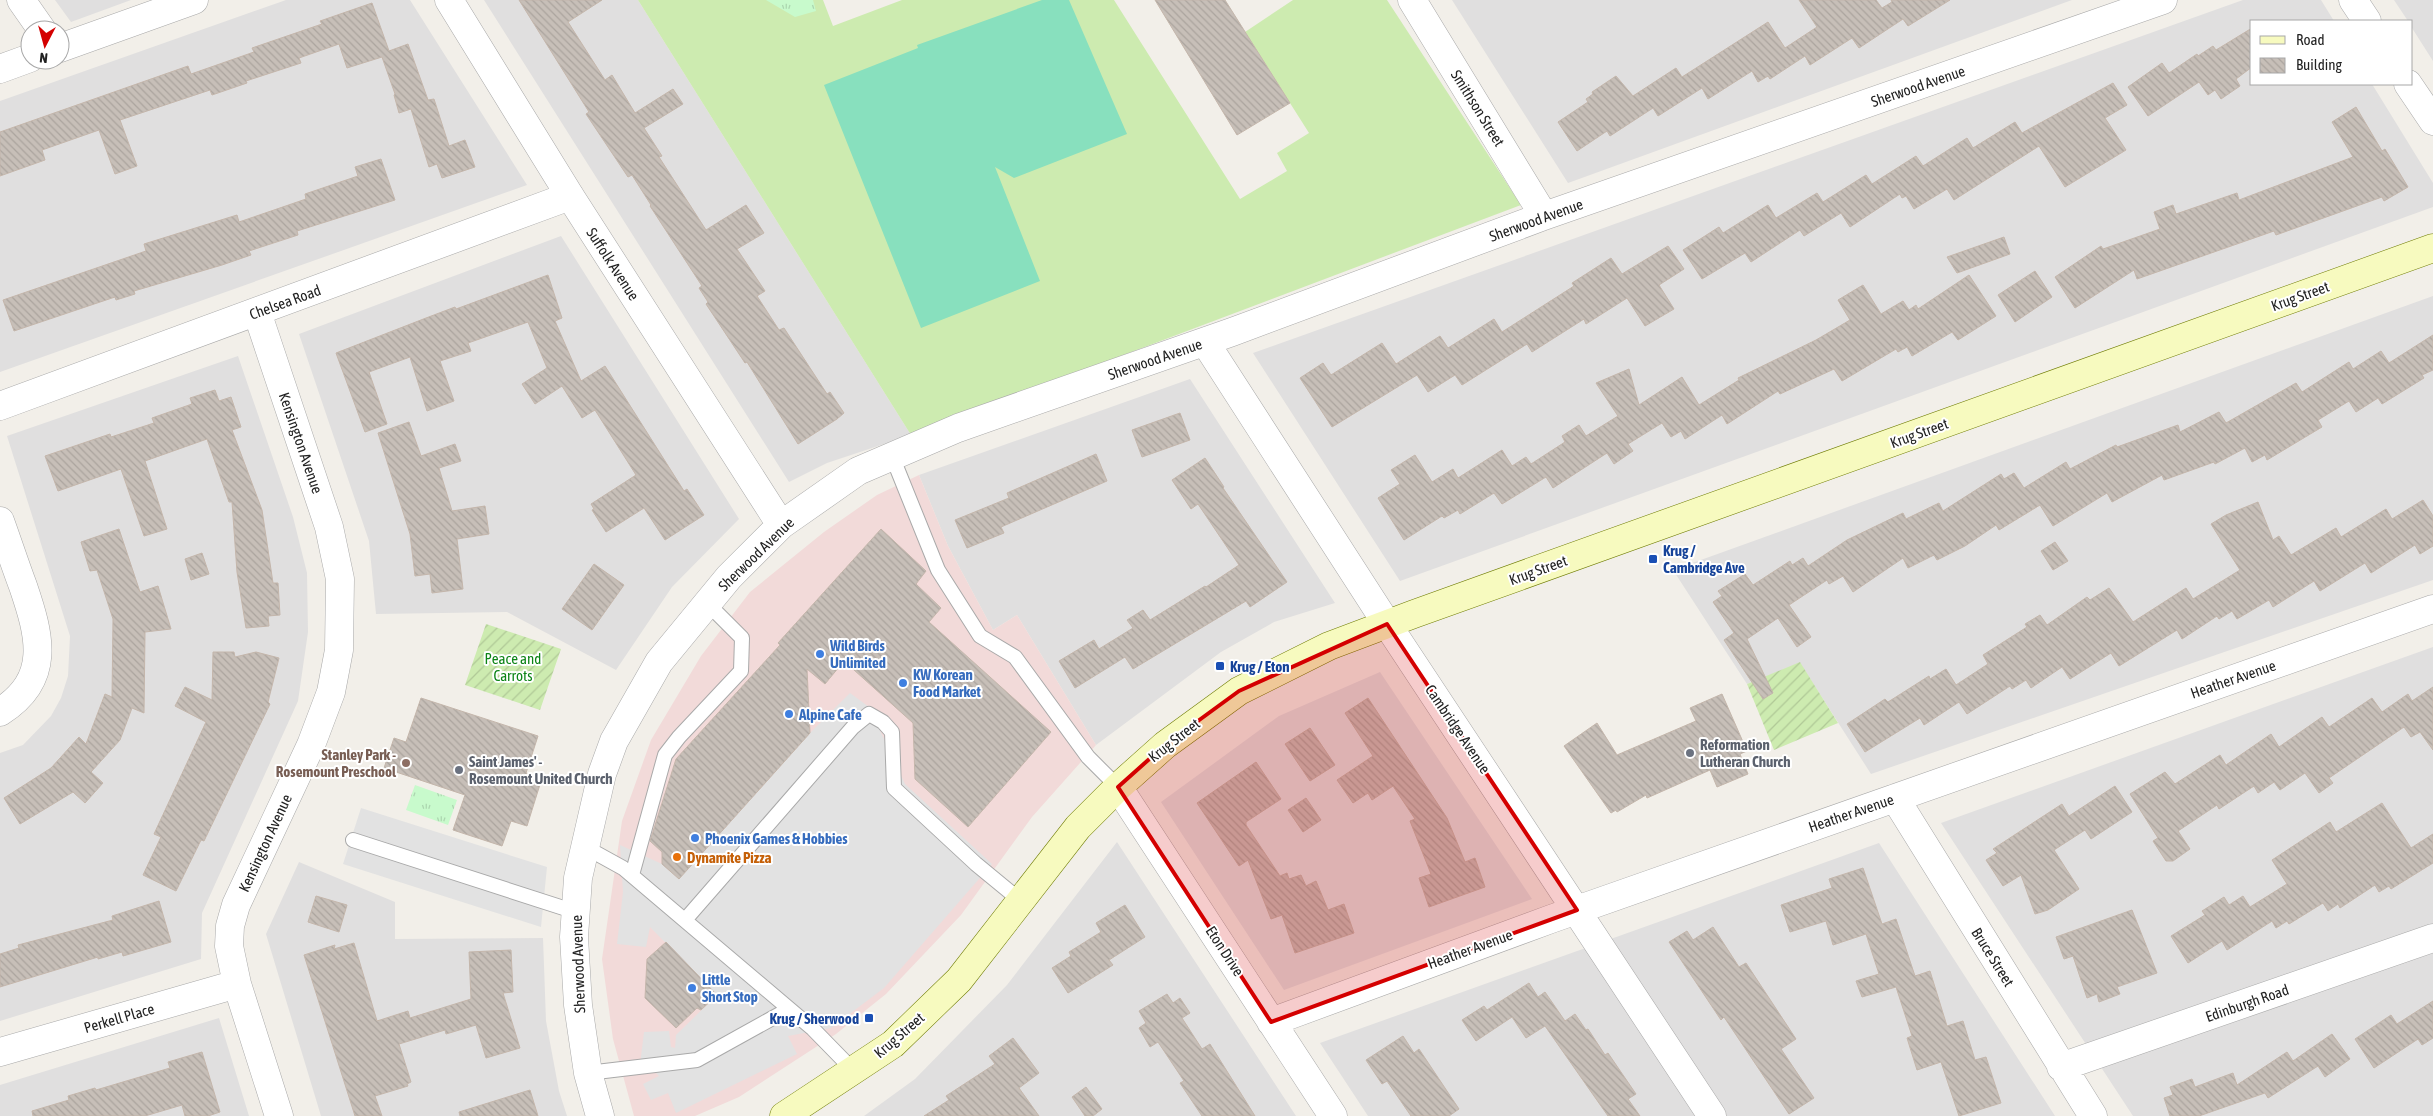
<svg xmlns="http://www.w3.org/2000/svg" width="2433" height="1116" font-family="'Asap Condensed',sans-serif">
  <style>
    .residential { fill: #e0dfdf }
    .commercial { fill: #f2dad9 }
    .grass { fill: #cdebb0 }
    .park { fill: url(#park-tufts) }
    .garden { fill: url(#garden-furrows) }
    .pitch { fill: #88e0be }
    .parking { fill: #e2e2e2 }
    .building { fill: url(#building-back-hatch); stroke: #c4b6ab }
    .lines { fill: none; stroke-linecap: round; stroke-linejoin: round }
    .lane-casing { stroke: #a9a9a9; stroke-width: 16 }
    .street-casing { stroke: #a9a9a9; stroke-width: 29 }
    .secondary-casing { stroke: #707d05; stroke-width: 29 }
    .lane { stroke: #fff; stroke-width: 14 }
    .street { stroke: #fff; stroke-width: 28 }
    .secondary { stroke: #f7fabf; stroke-width: 28 }
    .marked { fill: #d40000; fill-opacity: 0.2; stroke: #d40000; stroke-width: 4; stroke-linejoin: round }
    .transit-dot { fill: #1a4fb4; stroke: #fff; stroke-width: 2 }
    .shop-dot { fill: #3f7fe0; stroke: #fff; stroke-width: 2 }
    .worship-dot { fill: #6b7280; stroke: #fff; stroke-width: 2 }
    .education-dot { fill: #8d6e63; stroke: #fff; stroke-width: 2 }
    .food-dot { fill: #e8710a; stroke: #fff; stroke-width: 2 }
    .labels { text-anchor: middle; dominant-baseline: central; stroke-width: 4; stroke-linejoin: round; paint-order: stroke }
    .street-label { font-size: 15px; fill: #222; stroke: #fff }
    .transit-label { font-size: 15px; font-weight: bold; fill: #164399; stroke: #fff; text-anchor: start }
    .shop-label { font-size: 15px; font-weight: bold; fill: #366cbe; stroke: #fff; text-anchor: start }
    .park-label { font-size: 15px; fill: #0c8416; stroke: #fff }
    .worship-label { font-size: 15px; font-weight: bold; fill: #5b616d; stroke: #fff; text-anchor: start }
    .education-label { font-size: 15px; font-weight: bold; fill: #785e54; stroke: #fff; text-anchor: end }
    .food-label { font-size: 15px; font-weight: bold; fill: #c56008; stroke: #fff; text-anchor: start }
  </style>
  <defs>
    <pattern id="park-tufts" width="24" height="20" patternUnits="userSpaceOnUse" patternTransform="scale(1.25)"><rect width="24" height="20" fill="#c8facc"/><path d="M3 7l-1-3M5 7V3M7 7l1-3M15 17l-1-3M17 17v-4M19 17l1-3" fill="none" stroke="#acd6af"/></pattern>
    <pattern id="garden-furrows" width="10" height="10" patternUnits="userSpaceOnUse" patternTransform="scale(1.25)"><rect width="10" height="10" fill="#cdebb0"/><path d="M-1 1l2-2M0 10L10 0M9 11l2-2" fill="none" stroke="#b0c997"/></pattern>
    <pattern id="building-back-hatch" width="6" height="6" patternUnits="userSpaceOnUse" patternTransform="scale(1.25)"><rect width="6" height="6" fill="#c7bfb8"/><path d="M-1 5l2 2M0 0l6 6M5-1l2 2" fill="none" stroke="#aba49e"/></pattern>
  </defs>
  <rect width="100%" height="100%" fill="#f2efe9"/>
  <path class="residential" d="M55 0H131L71 22Z
    M286 0H410L527 185 0 372V101Z
    M484 0H638L911 435 827 463 789 482Z
    M1452 0H2072L1568 183Z
    M2243 0H2321L2334 21H2252V84H2372L2433 183V207L1400 581 1253 353Z
    M2394 0H2433V61L2412 28V21H2408Z
    M561 236 739 519 672 587 616 670 507 612 376 614 369 541 299 334Z
    M2433 296V580L1871 774 1800 663 1747 684 1673 570Z
    M238 356 293 517 307 573 308 632 298 701 202 913 201 959 0 1021V753L23 745 51 716 61 698 68 676 70 636 7 436Z
    M1190 379 1335 603 1274 622 1221 652 1096 745 1017 615 993 630 948 546 919 475Z
    M2433 647V1116H2133L1941 823Z
    M1380 672 1532 899 1284 990 1161 802 1279 716Z
    M1117 842 1296 1116H864L915 1079 1007 985Z
    M1879 843 2055 1116H1368L1320 1043Z
    M299 862 395 902V939L543 938 546 1021 559 1091 567 1116H321L266 934Z
    M219 1018 249 1116H0V1085Z"/>
  <path class="commercial" d="M919 475 948 546 993 630 1017 615 1096 745 1032 817 961 915 886 994 836 1034 739 1097 695 1116H634L613 1039 602 959 622 821 651 740 701 656 750 592 824 532 877 495Z"/>
  <path class="grass" d="M638 0H823L833 26 902 0H1114L1240 199 1287 171 1277 153 1309 133 1245 32 1293 0H1387L1521 205 911 435Z"/>
  <path class="park" d="M766 0H813L816 11 795 17Z
    M415 785 457 800 448 825 406 810Z"/>
  <path class="garden" d="M486 624 561 649 540 710 465 685Z
    M1800 662 1838 723 1774 750 1747 684Z"/>
  <path class="pitch" d="M1042 0H1069L1127 134 1014 178 995 167 1040 281 921 328 824 85 918 48 917 45Z"/>
  <path class="parking" d="M850 693 869 707 905 784 992 864 884 988 831 1028 788 1036 797 1054 676 1113 668 1093 651 1100 643 1084 659 1076 655 1072 639 1073 644 1032 669 1031 671 1047 675 1048 676 1035 717 995 650 927 646 947 617 944 623 892 620 845 662 864 679 879 810 733Z
    M361 808 547 867 541 927 343 864Z"/>
  <path class="building" d="M519 0H602L568 22 605 80 612 75 635 113 673 89 683 104 644 128 662 156 659 157 706 230 746 205 764 233 737 249 765 291 757 296 779 330 784 328 827 394 830 392 844 413 837 419 798 444 747 362 745 363 706 304 708 302 699 288 702 286 650 206 651 205 632 175 628 177 586 114 589 112Z
    M1155 0H1225L1290 103 1237 135Z
    M1799 0H1876L1882 8 1892 2 1891 0H1950L1908 26 1903 19 1859 48 1852 38 1810 65 1805 56 1770 79 1768 76 1758 82 1752 71 1708 99 1702 88 1658 116 1653 108 1610 136 1607 131 1577 151 1558 122 1588 102 1586 99 1593 94 1592 92 1616 76 1633 96 1676 68 1682 77 1768 22 1785 48 1817 27Z
    M372 3 389 51 408 44 428 100 434 99 449 146 465 140 475 167 442 178 437 164 429 167 411 109 399 113 394 95 395 94 382 57 347 68 339 44 299 58 301 63 246 81 247 83 212 95 210 90 120 120 137 166 115 174 99 130 42 150 45 160 0 176V132L188 66 191 74 254 52 252 48 322 24 320 21Z
    M2252 28V67L2236 79 2240 86 2221 99 2215 90 2208 95 2199 82 2148 116 2128 87 2162 63 2169 73 2197 54 2198 56 2213 46 2216 50Z
    M2113 83 2127 105 2105 118 2126 150 2065 187 2039 146 1954 200 1947 189 1914 209 1906 196 1902 198 1900 194 1850 227 1841 213 1804 236 1800 230 1751 262 1745 253 1702 279 1683 250 1719 227 1723 233 1768 205 1776 218 1817 193 1823 202 1866 175 1872 184 1916 156 1923 166 1967 138 1973 148 2015 122 2022 133Z
    M2356 107 2382 151 2385 149 2408 187 2384 201 2382 197 2276 235 2274 231 2137 279 2134 270 2075 308 2055 277 2101 246 2103 249 2160 229 2154 212 2173 205 2176 214 2237 193 2239 200 2353 157 2332 122Z
    M381 159 395 200 297 231 298 235 249 251 251 255 222 265 134 291 135 294 116 300 115 297 14 331 3 300 146 251 144 244 237 215 239 222 306 199 305 194 358 176 355 167Z
    M2004 237 2010 254 1957 273 1947 257Z
    M1668 246 1684 269 1659 285 1674 309 1645 326 1627 298 1586 324 1584 319 1532 352 1527 344 1462 385 1455 375 1428 392 1417 375 1332 427 1300 378 1323 363 1331 375 1382 343 1396 364 1440 336 1448 348 1494 319 1502 332 1574 286 1572 283 1611 258 1622 274Z
    M2035 271 2052 297 2015 322 1998 295Z
    M548 275 562 318 555 321 581 381 605 366 684 491 687 489 704 515 665 540 644 508 606 532 592 510 594 509 591 504 636 475 595 410 582 418 562 386 535 404 522 384 547 368 528 322 468 343 471 351 440 361 454 401 427 411 410 357 369 372 387 424 365 432 336 353 426 318 455 307 456 309Z
    M1969 275 1996 316 1958 340 1952 332 1912 356 1907 347 1898 352 1896 349 1842 381 1834 369 1780 394 1778 391 1727 424 1722 415 1685 439 1681 431 1671 437 1662 423 1628 444 1633 451 1614 464 1607 453 1553 488 1546 477 1502 504 1494 493 1460 514 1458 510 1444 518 1442 516 1404 540 1378 498 1400 484 1391 470 1415 455 1432 482 1453 469 1458 478 1502 450 1512 466 1526 457 1531 464 1565 442 1562 436 1579 425 1586 436 1618 416 1596 383 1629 369 1639 405 1682 377 1699 405 1739 380 1738 378 1816 340 1850 320 1838 300 1863 285 1881 314 1903 301 1909 310 1916 305 1918 309Z
    M2433 335V370L2422 375 2424 378 2382 404 2378 398 2356 412 2349 401 2318 420 2322 427 2267 460 2265 455 2252 462 2245 448 2215 464 2214 462 2164 480 2162 475 2112 502 2107 493 2053 526 2040 505 1999 530 1996 525 1965 546 1937 560 1934 555 1908 568 1903 558 1853 592 1843 576 1829 584 1827 580 1789 605 1811 637 1797 647 1778 618 1747 639 1773 693 1763 699 1724 640 1734 633 1713 602 1722 596 1718 591 1745 574 1753 585 1790 561 1792 565 1803 558 1808 566 1847 540 1903 513 1906 519 1939 503 1943 511 2001 474 2004 479 2014 473 2024 488 2066 462 2070 469 2116 445 2117 447 2178 425 2180 432 2219 412 2226 423 2296 383 2302 392 2349 362 2353 369 2381 351 2389 363Z
    M215 390 219 401 231 397 241 427 232 430 262 510 273 583H278L280 615 268 616 269 626 246 628 237 572 232 502H229L207 439 145 461 167 529 144 536 121 469 58 491 45 456 110 434 111 437 154 423 152 418 192 404 190 398Z
    M1180 413 1190 440 1142 457 1132 430Z
    M409 422 421 456 455 444 461 461 439 468 452 511 485 506 489 534 457 539 463 589 432 593 430 574 415 576 410 534 378 433Z
    M1096 454 1107 481 1001 527 1004 533 967 548 955 520 1009 498 1007 493Z
    M1205 458 1224 487 1223 488 1287 582 1250 607 1246 601 1133 669 1125 657 1075 688 1059 661 1094 640 1099 649 1133 628 1127 620 1143 610 1150 620 1205 586 1206 587 1239 565 1198 504 1191 509 1172 480Z
    M2423 500 2433 516V546L2420 554 2415 545 2371 573 2365 563 2320 591 2314 581 2273 607 2269 600 2237 619 2232 611 2219 619 2217 616 2182 639 2177 630 2119 666 2111 653 2070 679 2062 667 2031 688 2026 680 2012 689 2010 686 1967 714 1959 702 1924 725 1920 718 1865 752 1847 724 1885 699 1888 702 1929 676 1930 679 1946 669 1956 685 1988 664 1983 655 2027 627 2025 624 2040 615 2047 625 2087 597 2090 600 2109 588 2133 622 2186 588 2193 599 2240 570 2211 524 2226 515 2258 502 2273 540 2279 536 2291 555 2336 528 2341 537 2386 509 2392 519Z
    M119 529 140 592 158 586 171 629 145 632 144 713 132 708 120 740 91 772 103 783 85 803 73 792 20 824 4 798 51 768 79 737 86 744 105 694 112 697 113 619 97 570 90 571 81 542Z
    M881 529 926 571 916 584 941 608 929 622 1051 732 968 827 915 779 913 723 844 661 825 684 807 669 810 733 679 879 662 864V852L650 841 676 759 780 645 778 643Z
    M2055 542 2068 561 2053 570 2041 551Z
    M202 553 209 574 191 580 185 559Z
    M594 564 624 585 592 630 562 609Z
    M213 652H234L235 657 256 652 279 658 268 702 270 704 204 841 201 840 176 891 143 875 161 837 154 834 206 722 175 706 185 687 212 700Z
    M2433 687V750L2420 732 2411 737 2404 727 2329 778 2333 783 2319 793 2305 773 2280 790 2274 782 2258 793 2254 786 2219 809 2217 805 2178 831 2190 849 2173 861H2166L2153 841 2158 838 2130 794 2165 772 2175 784 2220 755 2226 765 2271 734 2279 747 2322 717 2329 727 2372 698 2382 712 2408 694 2412 701Z
    M1722 694 1747 751 1740 754 1748 774 1717 787 1710 770 1647 798 1646 795 1617 812 1616 810 1611 813 1564 746 1597 723 1617 755 1696 721 1690 708Z
    M421 698 538 736 526 773 542 778 527 826 511 821 502 846 453 830 465 795 384 768 394 738 406 742Z
    M1368 698 1447 818 1465 862 1475 858 1485 887 1429 907 1419 878 1431 874 1410 821 1415 819 1393 786 1372 800 1368 793 1353 803 1337 780 1373 756 1345 713Z
    M1310 728 1335 765 1310 781 1285 744Z
    M1256 762 1281 799 1246 822V825L1280 876 1287 873 1289 879 1301 875 1306 886 1316 881 1328 910 1344 904 1354 933 1295 953 1282 915 1271 919 1248 860 1239 866 1197 803Z
    M2115 786 2132 812 2091 839 2085 830 2054 850 2079 889 2048 910 2035 914 2021 875 2003 886 1986 860 1997 853 1993 849 2062 804 2069 816Z
    M1306 798 1321 820 1303 832 1288 810Z
    M2382 803 2411 848 2433 834V863L2391 889 2389 886 2379 892 2375 885 2340 908 2338 904 2328 911 2323 903 2289 924 2287 921 2276 928 2272 921 2227 950 2222 941 2188 963 2171 936 2205 915 2202 911 2224 897 2229 905 2243 896 2250 907 2287 884 2272 860 2330 822 2336 832Z
    M1863 868 1882 924 1896 919 1915 976 1930 971 1947 1026 1963 1021 1975 1060 1986 1057 2001 1103 1959 1116 1941 1062 1917 1070 1907 1038 1912 1036 1896 987 1862 997 1856 981 1879 974 1866 934 1833 945 1826 921 1790 932 1781 905 1832 888 1829 879Z
    M316 896 347 905 339 932 308 922Z
    M159 901 171 942 123 956 122 952 98 959V957L0 987V954L19 948 18 945 113 920 112 916Z
    M1125 905 1145 937 1109 960 1113 965 1068 993 1052 968 1071 956 1069 952 1101 932 1096 923Z
    M2132 910 2157 973 2117 987 2120 994 2099 1002 2097 994 2087 998 2073 956 2064 959 2056 937Z
    M1713 927 1739 967 1746 963 1796 1039 1781 1049 1814 1098 1789 1114 1724 1017 1721 1020 1669 942 1687 931 1693 940Z
    M666 942 717 995 701 1010 697 1008 676 1028 645 998 647 959Z
    M354 943 377 1021 408 1011 410 1018 471 999 469 952 511 950 513 992 503 993 520 1048 486 1058 476 1025 446 1034 445 1030 399 1044 411 1082 407 1084 408 1086 375 1096 382 1116H355L304 955 335 945 334 949Z
    M1529 983 1538 997 1545 992 1565 1021 1575 1014 1586 1030 1588 1029 1605 1055 1608 1053 1636 1094 1628 1099 1640 1116H1608L1545 1026 1526 1038 1512 1017 1476 1041 1462 1020 1484 1006 1487 1010Z
    M1167 994 1173 1003 1180 998 1190 1013 1182 1018 1202 1049 1210 1044 1255 1116H1202L1180 1083 1184 1081 1158 1042 1150 1047 1139 1028 1146 1023 1139 1011Z
    M2433 1001V1038L2422 1045 2418 1039 2374 1068 2355 1039 2391 1015 2397 1024Z
    M2332 1034 2350 1059 2325 1077 2318 1066 2268 1098 2265 1093 2199 1116H2170L2164 1098 2173 1095 2170 1087 2192 1079 2195 1087 2233 1073 2237 1085 2287 1052 2293 1061Z
    M1403 1036 1414 1053 1419 1049 1459 1109 1449 1116H1411L1387 1081 1382 1084 1366 1060Z
    M1013 1038 1039 1073 1019 1088 1039 1116H924L949 1100 946 1096 995 1064 989 1056Z
    M202 1052 220 1112 208 1116H185L182 1105 145 1116H33L32 1111 69 1100 68 1096 95 1088 96 1090 170 1068 168 1062Z
    M1086 1087 1102 1109 1093 1116H1085L1072 1097Z
    M530 1090 538 1116H460L459 1112Z"/>
  <g class="lines">
    <defs>
      <path id="lane" d="M892 456 938 570 980 636 1015 657 1088 757 1118 787
        M353 840 576 912
        M585 847 623 868 813 1029 854 1071
        M632 875 665 755 679 737 741 671 742 638 707 603
        M685 920 853 727 869 714 883 722 892 732 894 788 976 864 1021 901
        M588 1073 697 1060 789 1009"/>
      <path id="street" d="M21 0 42 30
        M449 0 570 196 781 525
        M1412 0 1544 216
        M2353 0 2367 21
        M60 48 194 0
        M0 69 30 58
        M2408 84 2433 121
        M257 312 329 527 340 579 339 650 331 692 311 745 236 905 230 926 229 946 237 984 279 1116
        M1205 342 1387 624 1712 1116
        M0 406 570 196
        M0 521C8 543 15 565 23 586 40 636 52 679 0 712
        M1118 787 1333 1116
        M1895 798 2093 1116
        M1271 1022 1551 919 2433 609
        M0 1052 237 984
        M2061 1067 2433 938
        M600 1116 588 1073 578 1005 574 937 578 878 602 774 614 741 659 662 729 577 781 525 858 471 958 428 1232 332 1544 216 2163 0"/>
      <path id="secondary" d="M784 1116 893 1044 959 980 1078 827 1118 787 1165 745 1239 691 1329 646 1414 614 2433 248"/>
    </defs>
    <use href="#lane" class="lane-casing"/>
    <use href="#street" class="street-casing"/>
    <use href="#secondary" class="secondary-casing"/>
    <use href="#lane" class="lane"/>
    <use href="#street" class="street"/>
    <use href="#secondary" class="secondary"/>
  </g>
  <path class="marked" d="M1387 624 1577 910 1271 1022 1118 787 1165 745 1239 691Z"/>
  <g class="transit-dot">
    <rect x="1648" y="554" width="10" height="10" rx="2.5"/>
    <rect x="1215" y="661" width="10" height="10" rx="2.5"/>
    <rect x="864" y="1013" width="10" height="10" rx="2.5"/>
  </g>
  <g class="shop-dot">
    <circle cx="820" cy="654" r="5"/>
    <circle cx="903" cy="683" r="5"/>
    <circle cx="789" cy="714" r="5"/>
    <circle cx="695" cy="838" r="5"/>
    <circle cx="692" cy="988" r="5"/>
  </g>
  <g class="worship-dot">
    <circle cx="1690" cy="753" r="5"/>
    <circle cx="459" cy="770" r="5"/>
  </g>
  <circle class="education-dot" cx="406" cy="763" r="5"/>
  <circle class="food-dot" cx="677" cy="857" r="5"/>
  <g class="labels">
    <g class="street-label">
      <text transform="translate(1918 86) rotate(-19)">Sherwood Avenue</text>
      <text transform="translate(1478 108) rotate(58)">Smithson Street</text>
      <text transform="translate(1536 220) rotate(-20)">Sherwood Avenue</text>
      <text transform="translate(613 264) rotate(57)">Suffolk Avenue</text>
      <text transform="translate(2300 296) rotate(-20)">Krug Street</text>
      <text transform="translate(285 302) rotate(-20)">Chelsea Road</text>
      <text transform="translate(1155 359) rotate(-19)">Sherwood Avenue</text>
      <text transform="translate(1919 433) rotate(-20)">Krug Street</text>
      <text transform="translate(301 443) rotate(71)">Kensington Avenue</text>
      <text transform="translate(756 554) rotate(-44)">Sherwood Avenue</text>
      <text transform="translate(1538 570) rotate(-20)">Krug Street</text>
      <text transform="translate(2233 679) rotate(-19)">Heather Avenue</text>
      <text transform="translate(1458 729) rotate(56)">Cambridge Avenue</text>
      <text transform="translate(1174 740) rotate(-38)">Krug Street</text>
      <text transform="translate(1851 813) rotate(-19)">Heather Avenue</text>
      <text transform="translate(265 843) rotate(-65)">Kensington Avenue</text>
      <text transform="translate(1470 949) rotate(-20)">Heather Avenue</text>
      <text transform="translate(1225 951) rotate(57)">Eton Drive</text>
      <text transform="translate(1993 957) rotate(58)">Bruce Street</text>
      <text transform="translate(578 964) rotate(-92)">Sherwood Avenue</text>
      <text transform="translate(2247 1003) rotate(-19)">Edinburgh Road</text>
      <text transform="translate(119 1018) rotate(-16)">Perkell Place</text>
      <text transform="translate(899 1035) rotate(-41)">Krug Street</text>
    </g>
    <g class="transit-label">
      <text x="1663" y="550">Krug /<tspan x="1663" dy="17">Cambridge Ave</tspan></text>
      <text x="1230" y="666">Krug / Eton</text>
      <text x="859" y="1018" text-anchor="end">Krug / Sherwood</text>
    </g>
    <g class="shop-label">
      <text x="830" y="645">Wild Birds<tspan x="830" dy="17">Unlimited</tspan></text>
      <text x="913" y="674">KW Korean<tspan x="913" dy="17">Food Market</tspan></text>
      <text x="799" y="714">Alpine Cafe</text>
      <text x="705" y="838">Phoenix Games &amp; Hobbies</text>
      <text x="702" y="979">Little<tspan x="702" dy="17">Short Stop</tspan></text>
    </g>
    <g class="park-label">
      <text x="513" y="658">Peace and<tspan x="513" dy="17">Carrots</tspan></text>
    </g>
    <g class="worship-label">
      <text x="1700" y="744">Reformation<tspan x="1700" dy="17">Lutheran Church</tspan></text>
      <text x="469" y="761">Saint James' -<tspan x="469" dy="17">Rosemount United Church</tspan></text>
    </g>
    <g class="education-label">
      <text x="396" y="754">Stanley Park -<tspan x="396" dy="17">Rosemount Preschool</tspan></text>
    </g>
    <g class="food-label">
      <text x="687" y="857">Dynamite Pizza</text>
    </g>
  </g>
  <rect x="2250" y="20" width="162" height="65" fill="#ffffff" stroke="#a7a7a7"/>
  <rect x="2260" y="36" width="25" height="8" fill="#f7fabf" stroke="#a7a7a7"/>
  <text x="2296" y="45" font-size="15" fill="#222222">Road</text>
  <rect x="2260" y="58" width="25" height="15" fill="url(#building-back-hatch)" stroke="#a7a7a7"/>
  <text x="2296" y="70" font-size="15" fill="#222222">Building</text>
  <g transform="translate(45 45) rotate(186)"><circle r="24" fill="#ffffff" stroke="#a7a7a7"/>
  <path d="M0-4L9 19L0 12L-9 19Z" fill="#d40000"/>
  <text y="-8" font-size="14" font-weight="bold" text-anchor="middle" fill="#222222">N</text>
  </g>
</svg>
